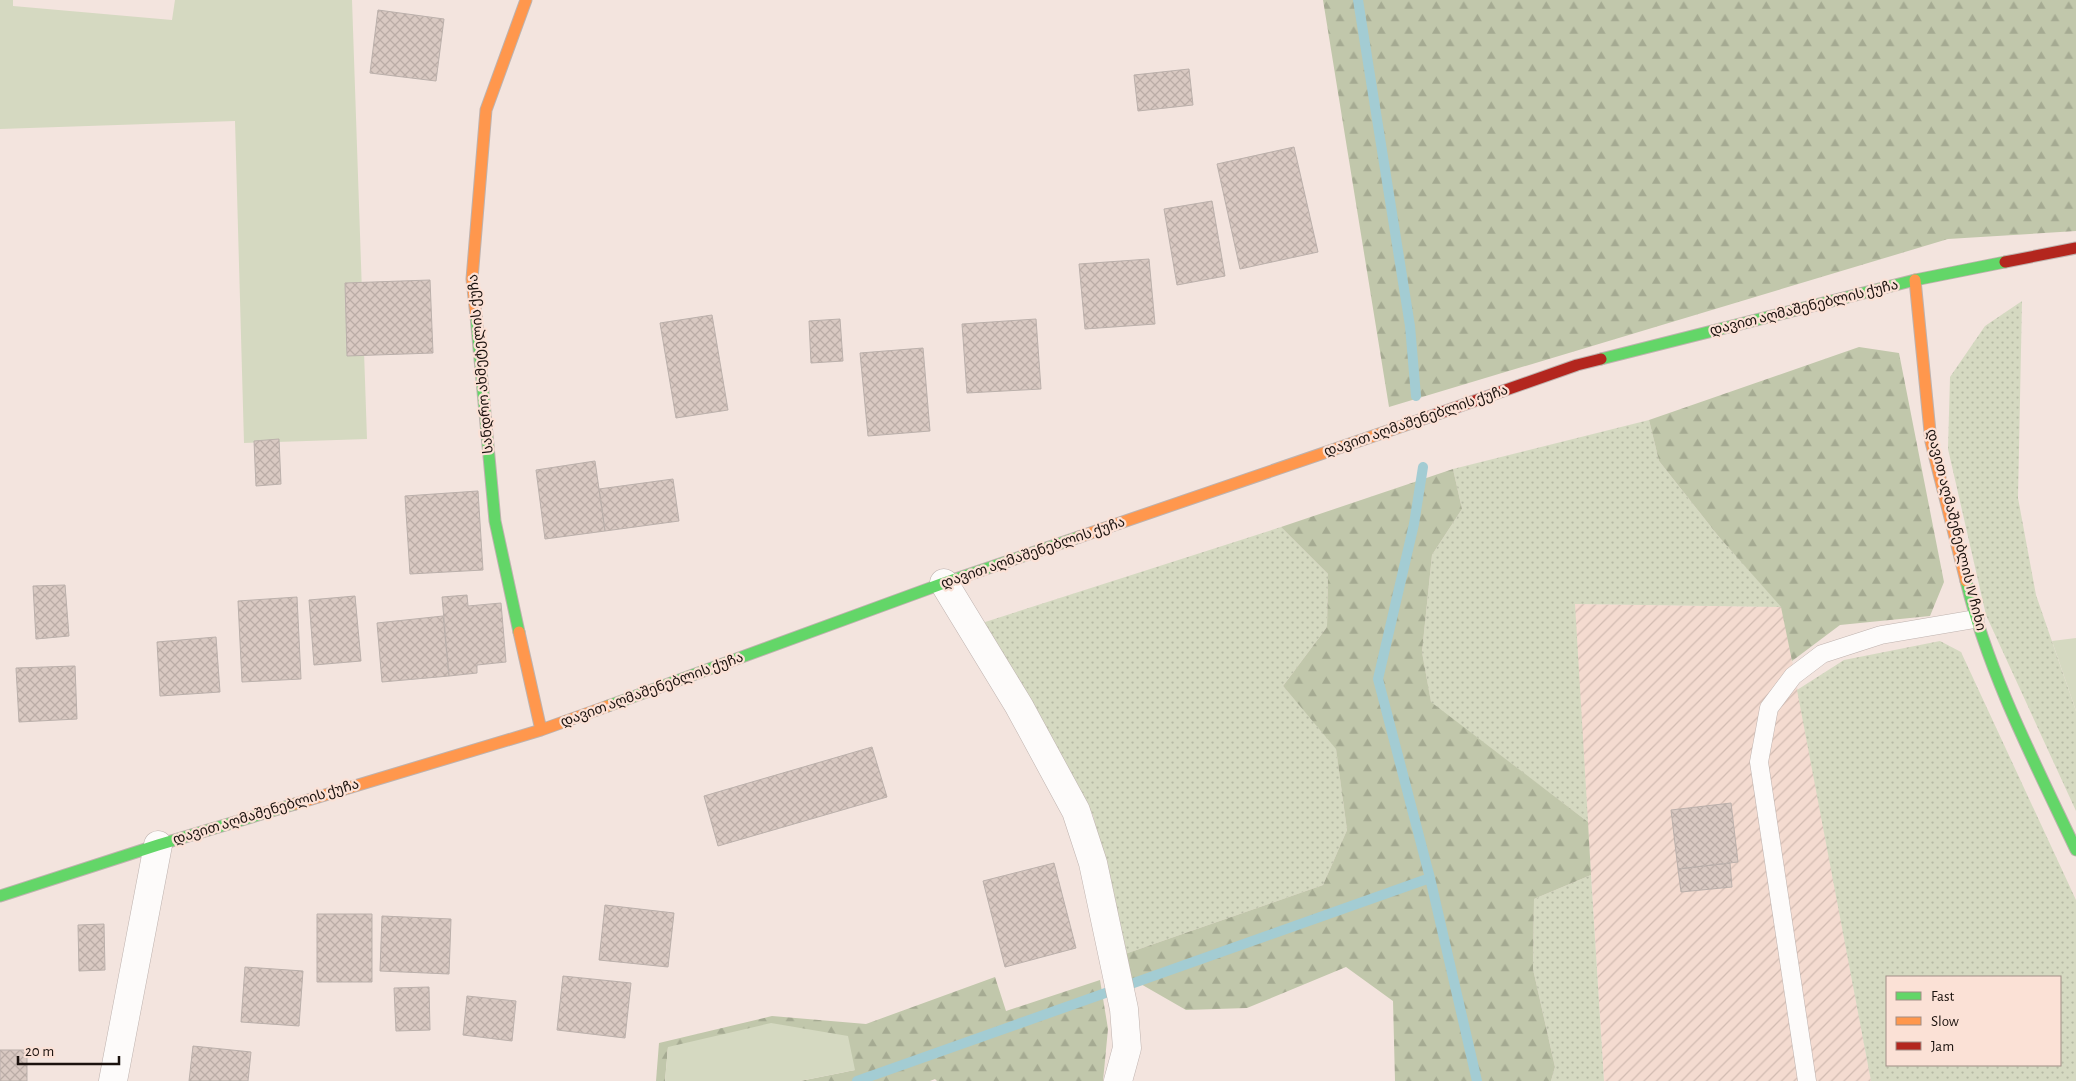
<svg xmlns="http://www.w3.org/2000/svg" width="2076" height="1081" font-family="'Alegreya Sans','Noto Sans Georgian',sans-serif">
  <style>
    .industrial { fill: url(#industrial-furrows) }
    .grass { fill: url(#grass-dots); fill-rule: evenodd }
    .forest { fill: url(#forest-firs) }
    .green { fill: #d5d9c1 }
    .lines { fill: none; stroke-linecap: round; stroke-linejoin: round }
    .stream { stroke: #a3ccd3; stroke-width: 10 }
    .building { fill: url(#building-cross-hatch); stroke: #bbb0ab }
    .lane-casing { stroke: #beb2ae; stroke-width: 19 }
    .street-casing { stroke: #beb2ae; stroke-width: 29 }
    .fast-casing { stroke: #beb2ae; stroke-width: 13 }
    .slow-casing { stroke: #beb2ae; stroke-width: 13 }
    .jam-casing { stroke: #beb2ae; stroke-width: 13 }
    .lane { stroke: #fdfbfa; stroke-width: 18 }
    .street { stroke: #fdfbfa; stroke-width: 28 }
    .fast { stroke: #63d668; stroke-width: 11 }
    .slow { stroke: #ff974d; stroke-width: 11 }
    .jam { stroke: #b3261e; stroke-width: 11 }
    .labels { text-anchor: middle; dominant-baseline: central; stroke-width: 4.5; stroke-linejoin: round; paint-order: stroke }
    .street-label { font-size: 14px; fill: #1b120e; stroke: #fbe1d6 }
  </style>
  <defs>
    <pattern id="industrial-furrows" width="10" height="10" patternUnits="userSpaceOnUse" patternTransform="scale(1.25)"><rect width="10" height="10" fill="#f4dbd0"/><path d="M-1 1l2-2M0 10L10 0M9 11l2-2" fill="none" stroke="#d1bbb1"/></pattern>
    <pattern id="grass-dots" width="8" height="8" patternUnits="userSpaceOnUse" patternTransform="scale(1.25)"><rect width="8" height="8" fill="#d5d9c1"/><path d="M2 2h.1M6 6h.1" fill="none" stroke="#b6b9a5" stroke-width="1.8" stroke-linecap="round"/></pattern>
    <pattern id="forest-firs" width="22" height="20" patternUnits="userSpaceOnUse" patternTransform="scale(1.25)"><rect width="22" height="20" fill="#c1c7ab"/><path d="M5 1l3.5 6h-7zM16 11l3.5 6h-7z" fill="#a5aa92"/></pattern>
    <pattern id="building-cross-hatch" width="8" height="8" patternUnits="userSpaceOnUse" patternTransform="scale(1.25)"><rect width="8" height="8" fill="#d9c9c2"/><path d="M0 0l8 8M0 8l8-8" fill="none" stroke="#baaca6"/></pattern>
  </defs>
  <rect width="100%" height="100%" fill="#f3e4de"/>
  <path class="industrial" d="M1574 604 1782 607 1871 1081H1604Z"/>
  <path class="grass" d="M2022 301 2018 498 2036 595 2076 711V811L1986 615 1948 449 1950 377 1985 326Z
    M1649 420 1659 461 1719 537 1782 607 1575 604 1588 822 1431 703 1422 652 1432 555 1462 509 1453 469Z
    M1281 527 1328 574 1327 627 1283 686 1336 748 1347 830 1323 885 1125 954 1093 815 982 623Z
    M1940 641 1961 652 2076 900V1081H1871L1797 690 1844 660ZM1887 977H2060V1065H1887Z
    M1591 875 1604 1081H1551L1555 1067 1533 969 1534 899Z"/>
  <path class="forest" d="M1323 0H2076V231L1948 239 1389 407Z
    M1859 347 1899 353 1944 582 1930 616 1840 625 1792 661 1781 607 1719 537 1659 461 1649 420Z
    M1453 469 1462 509 1432 555 1422 652 1431 702 1588 822 1591 875 1534 899 1533 969 1555 1067 1551 1081H1395L1393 1001 1346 967 1247 1008 1186 1010 1139 983 1127 981 1125 954 1323 885 1347 830 1336 749 1283 686 1327 627 1328 574 1281 527Z
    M995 977 1006 1011 1100 980 1108 1029 1103 1081H937L935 1079 930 1081H800L855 1070 668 1047 665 1081H656L659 1043 772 1016 866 1024Z"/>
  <path class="green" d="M0 0H13V6L172 20 175 0H352L367 439 244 443 235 121 0 129Z
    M2076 638V711L2052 641Z
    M771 1023 848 1036 855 1070 800 1081H665L668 1047Z"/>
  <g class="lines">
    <path class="stream" d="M1358 0 1410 326 1416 396
      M1423 467 1414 524 1378 679 1430 878 1477 1081
      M857 1081 1430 878"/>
  </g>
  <path class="building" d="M378 10 444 19 436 81 370 73Z
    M1189 69 1193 105 1138 111 1134 75Z
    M1294 147 1318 252 1240 269 1217 164Z
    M1212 201 1225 276 1177 285 1164 209Z
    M1149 259 1155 324 1085 329 1079 264Z
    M430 280 433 353 347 356 345 283Z
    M712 315 728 410 676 418 660 323Z
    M840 319 843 361 811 363 809 321Z
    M1036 319 1041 389 967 393 962 324Z
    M923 348 930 431 868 436 860 353Z
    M279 439 281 484 256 486 254 441Z
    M595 461 605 531 545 539 536 470Z
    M673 479 679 521 605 531 599 489Z
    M478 491 483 570 410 574 405 496Z
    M65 585 69 636 36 639 33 586Z
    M467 595 468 606 501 603 506 662 477 665V673L449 676 442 597Z
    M355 596 361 661 314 665 309 600Z
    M297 597 301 679 242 682 238 601Z
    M443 616 449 676 382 682 377 623Z
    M216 637 220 692 160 696 157 642Z
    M75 666 77 719 19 722 16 668Z
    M872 747 887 797 718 846 704 796Z
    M1731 803 1738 862 1678 869 1671 810Z
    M1054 863 1076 948 1005 967 983 881Z
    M1730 863 1732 887 1681 892 1678 869Z
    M605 905 674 913 668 967 599 960Z
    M317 914H372V982H317Z
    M382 916 451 919 449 974 380 971Z
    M104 924 105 970 79 971 78 925Z
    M245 967 303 971 299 1026 241 1022Z
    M563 976 631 983 625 1038 557 1030Z
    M429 987 430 1030 396 1031 394 988Z
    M467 996 516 1001 512 1041 463 1035Z
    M193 1046 251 1052 248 1081H189Z
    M0 1050H27V1081H0Z"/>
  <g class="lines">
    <defs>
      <path id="lane" d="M1807 1081 1759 762 1769 708 1793 676 1822 654 1881 635 1975 619"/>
      <path id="street" d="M944 583 1019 706 1076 811 1093 863 1124 1009 1127 1048 1118 1081
        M113 1081 158 845"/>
      <path id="fast" d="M476 316 495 521 519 632
        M1601 359 1915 280 2005 262
        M1966 581C1989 675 2035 763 2076 850
        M608 706 944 583 1079 537
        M0 896 158 845 295 804"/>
      <path id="slow" d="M1915 280 1931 442 1966 581
        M476 316 472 279 486 110 526 0
        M1079 537 1420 420
        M519 632 541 730
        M295 804 541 730 608 706"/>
      <path id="jam" d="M2005 262 2076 248
        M1420 420 1577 365 1601 359"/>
    </defs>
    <use href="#lane" class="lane-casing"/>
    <use href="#street" class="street-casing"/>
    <use href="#fast" class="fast-casing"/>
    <use href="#slow" class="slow-casing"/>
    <use href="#jam" class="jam-casing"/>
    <use href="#lane" class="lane"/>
    <use href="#street" class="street"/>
    <use href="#fast" class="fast"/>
    <use href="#slow" class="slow"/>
    <use href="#jam" class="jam"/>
  </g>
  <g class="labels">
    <g class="street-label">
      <text transform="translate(1804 308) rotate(-14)">დავით აღმაშენებლის ქუჩა</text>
      <text transform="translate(481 364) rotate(-95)">სანდრო ახმეტელის ქუჩა</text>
      <text transform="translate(1416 421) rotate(-19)">დავით აღმაშენებლის ქუჩა</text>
      <text transform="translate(1956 530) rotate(76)">დავით აღმაშენებლის IV ჩიხი</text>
      <text transform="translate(1033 553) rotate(-19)">დავით აღმაშენებლის ქუჩა</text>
      <text transform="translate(652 690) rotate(-20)">დავით აღმაშენებლის ქუჩა</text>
      <text transform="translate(266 812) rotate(-17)">დავით აღმაშენებლის ქუჩა</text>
    </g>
  </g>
  <rect x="1886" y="976" width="175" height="90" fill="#fbe1d6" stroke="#a18e86"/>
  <rect x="1896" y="992" width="25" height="8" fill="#63d668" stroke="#a18e86"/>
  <text x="1931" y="1001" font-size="15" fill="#1b120e">Fast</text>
  <rect x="1896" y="1017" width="25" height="8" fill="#ff974d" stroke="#a18e86"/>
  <text x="1931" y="1026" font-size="15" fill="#1b120e">Slow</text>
  <rect x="1896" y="1042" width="25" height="8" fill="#b3261e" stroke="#a18e86"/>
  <text x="1931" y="1051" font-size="15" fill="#1b120e">Jam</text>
  <path d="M18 1056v8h101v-8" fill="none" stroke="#1b120e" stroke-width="2.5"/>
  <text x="25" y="1056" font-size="15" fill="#1b120e" stroke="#fbe1d6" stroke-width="4" paint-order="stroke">20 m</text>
</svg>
